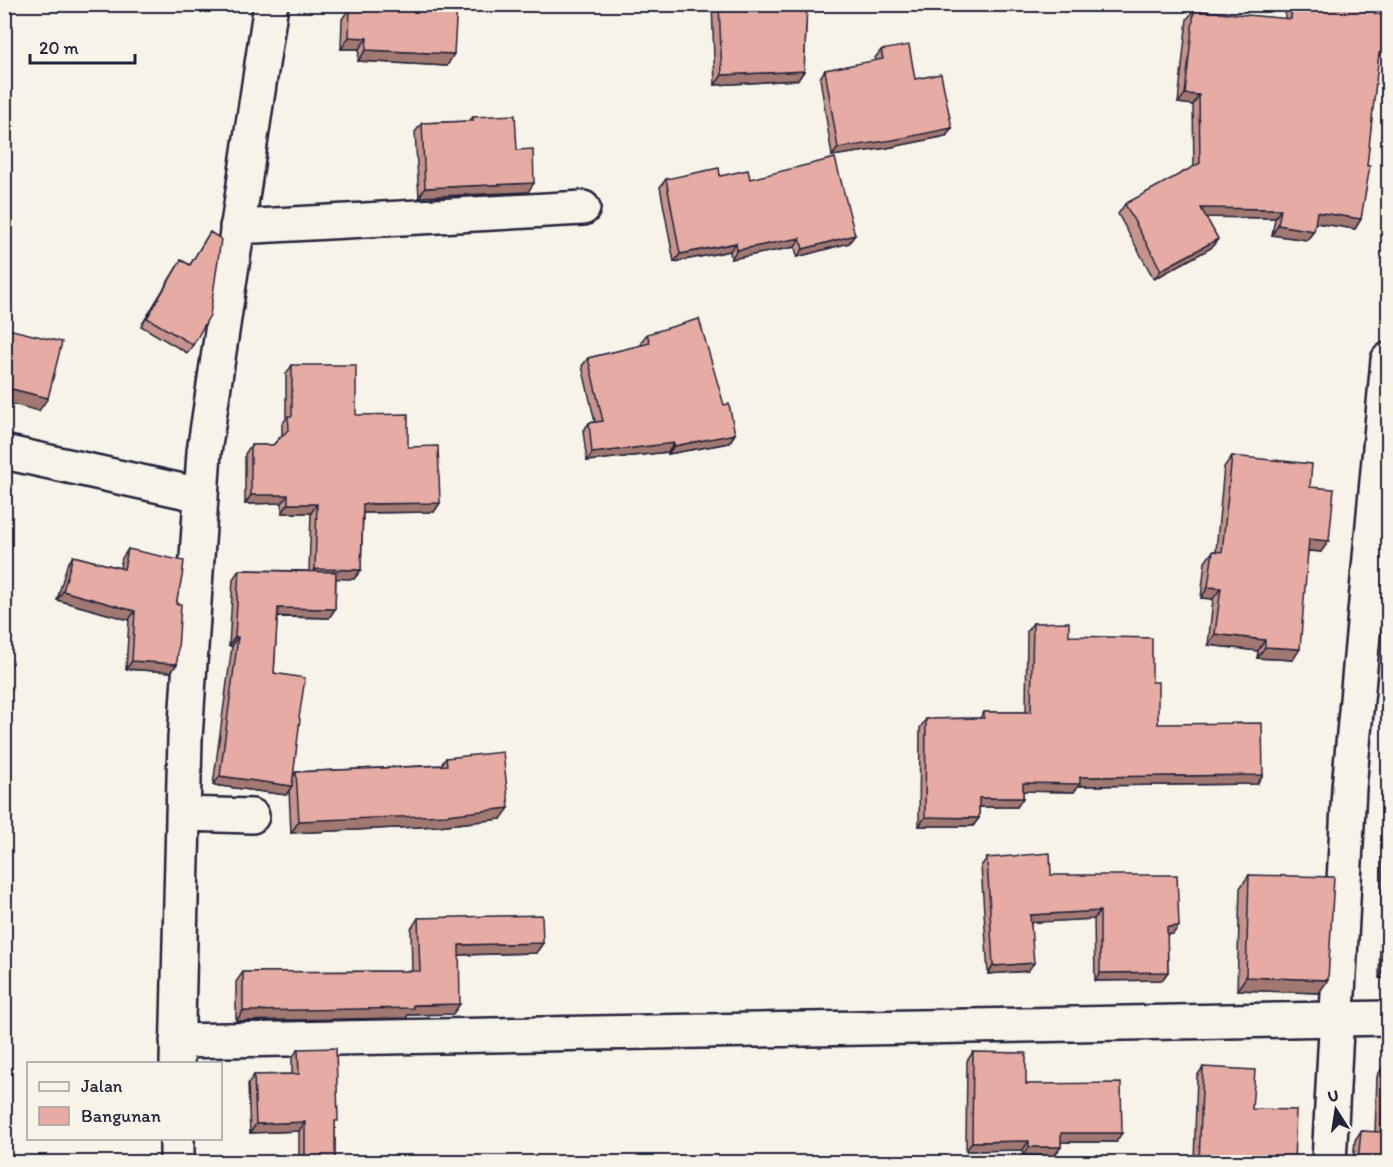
<svg xmlns="http://www.w3.org/2000/svg" width="1393" height="1167" font-family="Itim,sans-serif">
  <style>
    .lines { fill: none; stroke-linecap: round; stroke-linejoin: round }
    .minor-casing { stroke: #22223b; stroke-width: 38 }
    .minor { stroke: #f7f3e8; stroke-width: 33 }
    .wall { fill: #c6948c; stroke: #22223b; stroke-width: 1.5 }
    .shaded-wall { fill: #a17872; stroke: #22223b; stroke-width: 1.5 }
    .building { fill: #e6aca3; stroke: #22223b; stroke-width: 1.5 }
  </style>
  <rect width="100%" height="100%" fill="#f7f3e8"/>
  <filter id="ink" filterUnits="userSpaceOnUse"><feTurbulence type="fractalNoise" baseFrequency=".0167" numOctaves="2"/><feDisplacementMap in="SourceGraphic" scale="12" xChannelSelector="R" yChannelSelector="G"/><feConvolveMatrix kernelMatrix="1 2 1 2 8 2 1 2 1" color-interpolation-filters="sRGB"/></filter>
  <g filter="url(#ink)">
    <g class="lines">
      <defs>
        <path id="minor" d="M237 227 583 208
          M4 452 201 495
          M183 814 252 816
          M177 1041 1388 1018
          M177 1062 185 738 204 452 271 4
          M177 1138V1162
          M1329 1162 1349 788 1388 360"/>
      </defs>
      <use href="#minor" class="minor-casing"/>
      <use href="#minor" class="minor"/>
    </g>
    <path class="wall" d="M348 4H457L447 66 358 61 359 49H341L342 19 347 12Z
      M712 4H807L804 71 798 80 715 85Z
      M1286 4H1376L1375 14 1382 53 1378 58 1361 219 1355 229 1315 223 1314 231 1307 240 1272 235 1275 218 1206 217 1218 239 1211 248 1154 279 1118 214 1125 204 1194 167 1193 105 1178 103 1187 19 1194 10 1285 19Z
      M881 50 915 79 952 128 946 136 887 148 832 156 820 78 825 70 876 61 875 58Z
      M473 117 528 192 419 197 415 132 422 123 469 121Z
      M720 176 750 179 849 243 797 257 795 247 731 259 730 251 674 262 660 187 666 179Z
      M210 232 193 345 187 353 141 326 181 260 190 265Z
      M647 334 724 405 735 434 729 443 668 454V452L587 461 583 431 589 423 595 422 582 366 588 358 642 345 641 342Z
      M292 365 356 415 408 447 440 503 434 512 363 513 361 570 354 579 336 578 335 609 329 618 277 617 274 673 299 718 293 777 296 772 441 765 446 758 501 819 438 826 291 833 289 790 286 795 213 785 232 646H229L233 579 239 570 309 571 311 513H282V503L245 504V454L251 445H273L282 435V424L286 419V374Z
      M1232 456 1310 487 1321 552 1308 551 1293 660 1257 658 1258 651 1208 645 1213 599 1201 598 1205 562 1213 551H1216L1224 467Z
      M128 549 176 604 177 664 171 672 126 669 129 620 57 600 67 565 73 556 120 568 122 558Z
      M1033 623 1069 636 1152 682 1158 724 1257 784 1078 786 1074 792 1023 791V798L1017 807H979V818L973 826H919L920 728 926 719 980 718 984 712H1026L1027 631Z
      M1389 842V979L1379 978 1383 850Z
      M987 858 1051 875 1173 934H1167L1168 972 1162 980 1095 981 1094 919 1031 922 1028 971 988 974 981 866Z
      M1249 875 1319 993 1237 990 1240 888Z
      M418 918 543 943 536 953 459 955 453 1014 408 1015 406 1018 236 1021V982L243 972 412 971 411 929Z
      M298 1049 335 1125V1162H299V1131L250 1133 248 1084 254 1075 292 1074V1058Z
      M973 1052 1026 1084 1116 1142H1061V1147L1054 1156 1023 1155V1150L966 1151 967 1061Z
      M1203 1067 1252 1109 1294 1162H1194L1197 1076Z
      M1383 1067 1389 1162H1353L1355 1140 1361 1131 1375 1132 1377 1076Z"/>
    <path class="shaded-wall" d="M349 37 367 38 359 49H341Z
      M366 50 454 54 447 66 358 61Z
      M804 71 798 80 715 85 722 75Z
      M1185 94 1199 95 1193 105 1178 103Z
      M952 128 946 136 887 148 832 156 838 148Z
      M534 183 528 192 419 197 425 188Z
      M1201 208 1281 209 1275 218 1194 217Z
      M1317 212 1361 219 1355 229 1310 222Z
      M1278 225 1314 231 1307 240 1272 235Z
      M855 235 849 243 797 257 803 249Z
      M800 238 795 247 731 259 737 250Z
      M1218 239 1211 248 1154 279 1161 270Z
      M736 243 730 251 674 262 680 254Z
      M4 387 48 398 39 411 4 402Z
      M735 434 729 443 668 454 674 446Z
      M674 443 668 452 587 461 592 453Z
      M251 495H288L282 503 245 504Z
      M440 503 434 512 357 513 363 504Z
      M288 504H317L311 513H282Z
      M1309 539 1329 541 1321 552 1301 550Z
      M315 569 361 570 354 579 309 578Z
      M1208 587 1221 588 1213 599 1201 598Z
      M63 591 135 611 129 620 57 600Z
      M278 608 335 609 329 618 271 616Z
      M1215 634 1265 640 1258 651 1208 645Z
      M235 637H238L232 646H229Z
      M1265 647 1300 649 1293 660 1257 658Z
      M132 661 177 664 171 672 126 669Z
      M1263 775 1257 784 1078 786 1074 792 1017 791 1023 783 1080 777Z
      M220 776 292 786 286 795 213 785Z
      M979 798H1023L1017 807H973Z
      M509 808 501 819 438 826 291 833 299 821Z
      M925 817 979 818 973 826H919Z
      M1100 911 1094 919 1025 923 1030 915Z
      M1179 926 1173 934 1162 935 1167 927Z
      M543 943 536 953 452 955 459 945Z
      M1034 963 1028 971 988 974 993 966Z
      M1385 969H1389V979L1379 978Z
      M1168 972 1162 980 1095 981 1100 973Z
      M1246 977 1328 980 1319 993 1237 990Z
      M460 1004 453 1014 408 1015 406 1018 236 1021 243 1011Z
      M305 1122 299 1131 250 1133 256 1124Z
      M1061 1133H1122L1116 1142H1055Z
      M1029 1141 1023 1150 966 1151 972 1142Z
      M1029 1147H1061L1054 1156 1023 1155Z"/>
    <path class="building" d="M355 4H457L454 54 366 50 367 38 349 37 350 8H354Z
      M719 4H807L804 71 722 75Z
      M1292 4H1376L1375 14 1386 15 1382 53H1379L1367 166H1370L1361 219 1317 212 1314 231 1278 225 1281 209 1201 208 1218 239 1161 270 1125 204 1200 163 1199 95 1185 94 1194 10 1291 19Z
      M909 45 915 79 941 74 952 128 893 140 838 148 825 70 883 59 881 50Z
      M515 115 517 150 533 149 534 183 425 188 422 123 473 121V117Z
      M835 158 855 235 803 249 800 238 737 250 736 243 680 254 666 179 719 168 720 176 748 170 750 179Z
      M210 232 221 239 210 315 193 345 147 318 181 260 190 265Z
      M699 319 724 405 729 404 735 434 674 446V443L592 453 589 423 603 421 588 358 650 343 647 334Z
      M4 328 62 342 48 398 4 387Z
      M292 365H356V415L408 414V447L438 446 440 503 363 504 361 570 315 569 317 504H288V495H251V445H273L289 429 288 416H292Z
      M1232 456 1312 464 1310 487 1334 489 1329 541 1309 539 1300 649 1265 647V640L1215 634 1221 588 1208 587 1213 551 1222 552Z
      M128 549 184 561 182 577 176 604H181L177 664 132 661 135 611 63 591 73 556 124 569Z
      M239 570 336 572 335 609 278 608 274 673 305 678 299 718 300 719 292 786 220 776 238 637H235Z
      M1069 622V636L1152 638V682H1158V724L1262 723 1263 775 1080 777V784L1023 783V798H979V818L925 817 926 719 984 718V712H1031L1033 623Z
      M503 752 509 808 446 815 299 821 296 772 447 765 446 758Z
      M1050 853 1051 875H1177L1179 926 1167 927 1168 972 1100 973V911L1030 915 1034 963 993 966 987 858Z
      M1389 871V969H1385Z
      M1249 875 1334 877 1328 980 1246 977Z
      M542 915 543 943 459 945 460 1004 413 1005V1008L243 1011V972L420 971 418 918Z
      M336 1048 338 1121H335V1162H305V1122L256 1124 254 1075 299 1074 298 1049Z
      M973 1052 1026 1053V1084L1121 1083 1122 1133H1061V1147H1029V1141L972 1142Z
      M1203 1067 1255 1070 1252 1109 1296 1110 1294 1162H1199Z
      M1383 1067H1389V1162H1358L1361 1131 1381 1132Z"/>
  </g>
  <rect width="1393" height="1167" fill="none" stroke="#f7f3e8" stroke-width="24"/>
  <rect x="12" y="12" width="1369" height="1143" fill="none" stroke="#22223b" stroke-width="2" filter="url(#ink)"/>
  <rect x="27" y="1062" width="195" height="78" fill="#f7f3e8" stroke="#a29fa3" stroke-width="1.5"/>
  <rect x="39" y="1082" width="30" height="9" fill="#f7f3e8" stroke="#a29fa3" stroke-width="1.5"/>
  <text x="81" y="1092" font-size="18" fill="#22223b">Jalan</text>
  <rect x="39" y="1107" width="30" height="18" fill="#e6aca3" stroke="#a29fa3" stroke-width="1.5"/>
  <text x="81" y="1122" font-size="18" fill="#22223b">Bangunan</text>
  <g transform="translate(1336 1110) rotate(348)" stroke="#f7f3e8" stroke-width="4.5" paint-order="stroke">
  <path d="M0-4.5L10 22L0 15L-10 22Z" fill="#22223b"/>
  <text y="-9" font-size="16" font-weight="bold" text-anchor="middle" fill="#22223b">U</text>
  </g>
  <path d="M30 54v9h105v-9" fill="none" stroke="#22223b" stroke-width="3"/>
  <text x="39" y="54" font-size="18" fill="#22223b" stroke="#f7f3e8" stroke-width="4.5" paint-order="stroke">20 m</text>
</svg>
